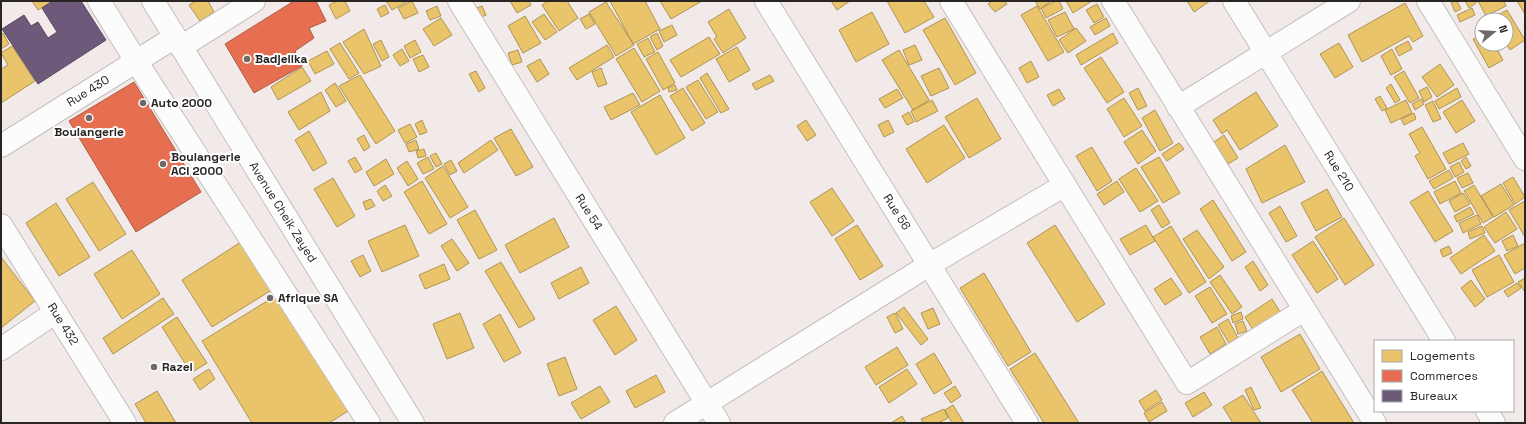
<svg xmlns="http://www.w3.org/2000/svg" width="1526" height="424" font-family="'Space Grotesk',sans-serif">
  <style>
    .homes { fill: #e9c46a; stroke: #af9455 }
    .shops { fill: #e76f51; stroke: #ae5943 }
    .offices { fill: #6d597a; stroke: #594960 }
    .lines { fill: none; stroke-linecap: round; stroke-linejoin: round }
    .minor-casing { stroke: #c4bfbd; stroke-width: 24 }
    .major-casing { stroke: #c4bfbd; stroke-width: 24 }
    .minor { stroke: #fdfcfc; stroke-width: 22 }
    .major { stroke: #fdfcfc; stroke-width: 22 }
    .poi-dot { fill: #6f6a68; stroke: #fff; stroke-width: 1.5 }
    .labels { text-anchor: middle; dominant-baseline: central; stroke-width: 4; stroke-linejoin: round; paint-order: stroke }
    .poi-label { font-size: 12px; font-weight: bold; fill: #292523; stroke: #fff; text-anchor: start }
    .street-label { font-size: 12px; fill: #292523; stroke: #fff }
  </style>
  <rect width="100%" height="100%" fill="#f1eae8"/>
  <path class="homes" d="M32 1H52L38 10Z
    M195 1H208L214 12 200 21 189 5Z
    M337 1H345L350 11 336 19 329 5Z
    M386 1H408L392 10Z
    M412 1 418 13 404 19 398 8Z
    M510 1H529L531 5 517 13Z
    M548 1H567L578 18 559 31 542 5Z
    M610 1H645L660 29 633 44Z
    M660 1H702L671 19Z
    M831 1H850L837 10Z
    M887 1H924L934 17 905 33Z
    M992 1H1005L1007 4 995 12 988 4Z
    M1035 1H1049L1050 2 1040 9Z
    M1056 1H1059L1063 9 1046 18 1041 8Z
    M1066 1H1092L1073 13Z
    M1187 1H1210L1194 12Z
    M1457 1 1461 9 1455 12 1451 2Z
    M1465 1H1475L1476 3 1469 8Z
    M1478 1H1504L1506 6 1486 16Z
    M1517 1H1525V14Z
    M606 2 634 45 616 56 589 12Z
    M1405 3 1423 36 1413 42 1409 36 1362 62 1348 35Z
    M1097 4 1104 17 1094 23 1086 10Z
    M385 5 389 13 381 17 377 9Z
    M437 6 441 16 430 20 426 11Z
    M482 6 486 15 477 19 474 9Z
    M1037 6 1064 52 1048 61 1021 15Z
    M1472 8 1475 15 1460 22 1457 15Z
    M729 9 746 38 723 53 714 39 717 37 708 22Z
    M1507 10 1525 40 1510 50 1506 44V20L1491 19Z
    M872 12 889 44 856 62 839 30Z
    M1065 12 1074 29 1057 37 1048 20Z
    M544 14 557 32 545 40 532 22Z
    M589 14 595 24 586 29 580 19Z
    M525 16 541 43 523 53 508 26Z
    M441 18 452 35 434 46 423 29Z
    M945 18 976 73 955 85 923 30Z
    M1106 18 1110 26 1095 35 1090 27Z
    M672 25 677 35 664 42 659 31Z
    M1076 28 1086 41 1068 53 1059 40Z
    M364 29 381 66 364 74 343 42Z
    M3 33 9 44 1 49V35Z
    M657 33 663 46 657 50 650 37Z
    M1113 33 1118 43 1081 65 1076 55Z
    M1482 34V44H1494L1503 60 1489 68 1473 39Z
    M709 37 720 54 681 77 670 60Z
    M648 38 655 52 644 57 637 44Z
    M381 40 389 57 382 61 373 44Z
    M415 40 421 52 410 58 404 46Z
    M1408 41 1412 49 1399 56 1395 48Z
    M340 43 359 73 349 79 330 49Z
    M1339 43 1353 67 1335 78 1320 54Z
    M607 45 614 57 577 80 569 68Z
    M915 45 922 60 909 65 903 50Z
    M12 46 35 81 1 103V69L8 65 1 53Z
    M737 47 750 70 729 82 716 59Z
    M634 48 660 91 642 102 616 59Z
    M402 49 409 61 400 66 393 55Z
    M1392 49 1402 69 1391 75 1381 56Z
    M518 50 522 62 512 65 508 53Z
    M899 50 929 100 913 110 882 60Z
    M327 51 334 64 315 74 308 61Z
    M658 52 675 83 663 90 646 59Z
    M423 55 429 67 419 72 413 59Z
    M1101 57 1124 92 1107 103 1084 68Z
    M540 59 549 74 537 82 527 66Z
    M1031 61 1039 77 1027 83 1019 68Z
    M1440 64 1454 85 1437 97 1422 77Z
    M302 67 311 81 278 100 271 87Z
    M601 68 607 84 598 87 592 72Z
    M939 68 949 88 931 96 921 76Z
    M476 71 485 88 479 92 469 74Z
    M1404 71 1419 98 1410 103 1394 77Z
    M707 73 729 109 721 113 700 78Z
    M360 75 395 131 376 144 339 86Z
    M770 75 774 81 756 90 752 84Z
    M698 80 718 112 706 119 686 87Z
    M335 83 346 101 336 107 325 90Z
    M1391 84 1400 100 1395 103 1386 88Z
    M675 85 677 90 669 92 668 88Z
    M1427 87 1432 97 1424 102 1419 91Z
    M683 88 705 123 692 131 670 96Z
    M1138 88 1147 106 1138 110 1129 93Z
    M1457 88 1461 97 1439 109 1435 101Z
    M897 89 903 98 885 108 879 99Z
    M1059 89 1065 99 1053 106 1047 95Z
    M321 92 330 111 299 130 288 112Z
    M1256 92 1278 126 1240 150 1227 130 1222 134 1213 120Z
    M633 93 640 105 611 120 604 107Z
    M660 95 685 138 656 155 631 112Z
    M1380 96 1387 108 1382 111 1375 99Z
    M977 98 1001 139 969 158 945 117Z
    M1124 98 1142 126 1124 137 1107 109Z
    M1421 99 1424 104 1415 110 1412 104Z
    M932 100 938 111 916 122 911 111Z
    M1406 100 1412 113 1391 123 1385 110Z
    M1462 100 1475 121 1456 133 1443 112Z
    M1433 101 1441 119 1433 122 1425 105Z
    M1155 110 1173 143 1160 151 1142 118Z
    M909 112 914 122 907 125 902 116Z
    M1414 113 1416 119 1404 125 1401 119Z
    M422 120 427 132 420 135 415 124Z
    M806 120 816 135 807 141 797 126Z
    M888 120 894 132 884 137 878 125Z
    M410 124 417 137 405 143 398 130Z
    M944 125 965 158 927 183 906 149Z
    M1422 127 1446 169 1428 179 1415 156 1420 153 1409 134Z
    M511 129 533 167 516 176 494 138Z
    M1142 130 1156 151 1138 164 1124 142Z
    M309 131 327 163 313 171 295 140Z
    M364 135 370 147 364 151 357 139Z
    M1224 135 1238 158 1228 164 1214 142Z
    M416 140 419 149 409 152 406 144Z
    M491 140 498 150 464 173 458 163Z
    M1179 143 1184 149 1167 161 1162 154Z
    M1463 143 1469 154 1449 164 1443 153Z
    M1285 145 1305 182 1262 203 1246 169Z
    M1092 147 1112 181 1097 191 1076 156Z
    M424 149 426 156 418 158 416 151Z
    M436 153 442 164 436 167 430 156Z
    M355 157 362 169 355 173 348 161Z
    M428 157 434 169 423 174 417 163Z
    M1159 157 1180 193 1163 203 1141 167Z
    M1466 157 1471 166 1466 169 1461 161Z
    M386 159 394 174 374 186 366 172Z
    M451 160 457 171 450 175 444 164Z
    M407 161 418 179 408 186 397 168Z
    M1459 162 1464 172 1455 177 1450 167Z
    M443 166 468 207 450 218 425 178Z
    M1136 168 1158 201 1140 212 1119 179Z
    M1449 170 1453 178 1434 189 1429 181Z
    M1468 173 1473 183 1462 188 1457 178Z
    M1513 177 1525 197 1515 204 1503 183Z
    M333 178 355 216 337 227 314 189Z
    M422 181 447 224 429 234 404 192Z
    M1117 181 1124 192 1104 205 1097 194Z
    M1455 181 1461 193 1440 204 1434 192Z
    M93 182 126 234 99 251 66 199Z
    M1501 184 1514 205 1494 217 1481 196Z
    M385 185 392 196 383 201 377 191Z
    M1474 185 1493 217 1483 223 1464 191Z
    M832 188 854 221 832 236 810 202Z
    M1327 189 1342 217 1316 231 1301 203Z
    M1428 191 1453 231 1435 242 1410 202Z
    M1463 193 1470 204 1455 212 1449 201Z
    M371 199 375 206 366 210 363 202Z
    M1213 200 1246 252 1232 261 1200 209Z
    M1525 201V237L1509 210Z
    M56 203 90 257 59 276 26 223Z
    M1159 205 1170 223 1162 228 1151 210Z
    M1280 206 1297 236 1286 242 1269 213Z
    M1470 207 1474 214 1457 222 1454 216Z
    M475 210 497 250 479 259 457 220Z
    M1506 212 1517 229 1495 243 1484 227Z
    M1477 215 1481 224 1463 233 1459 223Z
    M554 218 569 247 520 273 505 245Z
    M1344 218 1374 265 1345 285 1315 237Z
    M405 225 419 256 382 272 368 241Z
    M857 225 883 266 860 280 835 239Z
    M1055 225 1105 304 1077 322 1027 243Z
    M1146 225 1155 241 1130 255 1120 239Z
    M1171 226 1206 282 1189 293 1153 237Z
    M1482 226 1485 233 1470 239 1468 232Z
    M1197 230 1224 267 1209 279 1183 239Z
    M1484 235 1495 251 1461 274 1450 258Z
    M1513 235 1518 246 1507 251 1502 241Z
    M452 239 469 263 457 271 441 246Z
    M244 240 275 288 212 327 182 280Z
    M1313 241 1338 279 1317 293 1292 255Z
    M1525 243V268L1515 274 1504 255Z
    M1449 246 1452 253 1443 257 1440 250Z
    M132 250 160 294 122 319 94 274Z
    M363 255 371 271 360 277 351 261Z
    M1499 255 1514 282 1487 297 1472 270Z
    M1 257 35 301 1 328Z
    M1253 261 1268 285 1260 291 1245 267Z
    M501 262 535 319 519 328 485 271Z
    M444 264 450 279 425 289 419 275Z
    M581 267 589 283 559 299 551 283Z
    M984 273 1031 352 1008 366 960 288Z
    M1220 275 1242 307 1232 314 1210 282Z
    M1171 278 1182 294 1165 305 1154 289Z
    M1525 278V292L1518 282Z
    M1471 280 1485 299 1475 307 1461 288Z
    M1517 283 1521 288 1508 297 1504 291Z
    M1210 287 1227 314 1212 323 1195 296Z
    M277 295 348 411 329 423H252L202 341Z
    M163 298 174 314 113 354 103 338Z
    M1272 299 1282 315 1255 333 1245 317Z
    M616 306 637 340 615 355 593 320Z
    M904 307 928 339 921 345 896 313Z
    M933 308 940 324 928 329 921 313Z
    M1241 312 1243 319 1233 323 1231 316Z
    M460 313 474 348 447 359 433 324Z
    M895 313 903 329 895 333 887 317Z
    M500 314 521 353 504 362 483 324Z
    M177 317 207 363 191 373 162 327Z
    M1228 319 1238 338 1229 343 1218 325Z
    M1243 321 1247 331 1238 334 1235 324Z
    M1217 327 1226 344 1210 354 1200 337Z
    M1300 334 1320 369 1281 392 1261 357Z
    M897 347 908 365 876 385 865 367Z
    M934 353 952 383 934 394 916 364Z
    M1035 353 1079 423H1044L1010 369Z
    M565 357 577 389 559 396 547 364Z
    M209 369 215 379 200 390 193 379Z
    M907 369 917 384 889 403 879 387Z
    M1322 371 1354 423H1313L1292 390Z
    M656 375 665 392 635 408 626 391Z
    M600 386 610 402 581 419 571 403Z
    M955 386 961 396 951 403 944 393Z
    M1251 387 1261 408 1254 410 1245 390Z
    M1156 390 1162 400 1145 411 1139 401Z
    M157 391 176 423H146L135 404Z
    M1204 392 1212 405 1193 417 1185 403Z
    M1243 395 1261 423H1233L1223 407Z
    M1162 402 1167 411 1149 422 1144 413Z
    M953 405 964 423H952L945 410Z
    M944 409 948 418 938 423H923L921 419Z
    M902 416 906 423H891Z"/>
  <path class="shops" d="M294 1H316L326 21 309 28 314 38 295 51 302 66 254 93 225 44Z
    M134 82 201 192 136 232 69 121Z"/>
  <path class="offices" d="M53 1H81L106 40 38 84 2 29 24 15 31 26 38 22 48 38 57 32 42 8Z"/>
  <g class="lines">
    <defs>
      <path id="minor" d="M99 1 136 61 369 423
        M459 1 719 423
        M766 1 1027 423
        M951 1 1187 383 1304 310
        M1113 1 1375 423
        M1234 1 1444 341
        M1428 1 1525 159
        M181 47 254 1
        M1178 107 1349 1
        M1 146 175 37
        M1 225 125 423
        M1 349 56 312
        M1487 411 1494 423
        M675 423 929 265 1065 185"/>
      <path id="major" d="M153 1 413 423"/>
    </defs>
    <use href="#minor" class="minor-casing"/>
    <use href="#major" class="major-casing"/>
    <use href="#minor" class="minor"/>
    <use href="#major" class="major"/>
  </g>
  <g class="poi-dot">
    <circle cx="247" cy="59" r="4"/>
    <circle cx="143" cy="103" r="4"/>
    <circle cx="89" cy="118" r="4"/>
    <circle cx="163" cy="164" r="4"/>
    <circle cx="270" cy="298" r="4"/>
    <circle cx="154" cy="367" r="4"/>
  </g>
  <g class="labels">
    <g class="poi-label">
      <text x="255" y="59">Badjelika</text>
      <text x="151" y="103">Auto 2000</text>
      <text x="89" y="132" text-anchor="middle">Boulangerie</text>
      <text x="171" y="157">Boulangerie<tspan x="171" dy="14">ACI 2000</tspan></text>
      <text x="278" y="298">Afrique SA</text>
      <text x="162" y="367">Razel</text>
    </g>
    <g class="street-label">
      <text transform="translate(88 91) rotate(-32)">Rue 430</text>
      <text transform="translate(1339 171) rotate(58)">Rue 210</text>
      <text transform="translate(283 212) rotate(58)">Avenue Cheik Zayed</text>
      <text transform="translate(589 212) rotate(58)">Rue 54</text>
      <text transform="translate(897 212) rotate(58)">Rue 56</text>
      <text transform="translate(63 324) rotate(58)">Rue 432</text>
    </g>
  </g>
  <rect width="1526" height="424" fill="none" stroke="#292523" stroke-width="4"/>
  <rect x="1374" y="340" width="140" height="72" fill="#ffffff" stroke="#a9a8a7"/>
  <rect x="1382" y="350" width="20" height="12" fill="#e9c46a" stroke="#a9a8a7"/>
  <text x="1410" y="360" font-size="12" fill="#292523">Logements</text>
  <rect x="1382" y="370" width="20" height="12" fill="#e76f51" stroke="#a9a8a7"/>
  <text x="1410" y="380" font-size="12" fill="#292523">Commerces</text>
  <rect x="1382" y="390" width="20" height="12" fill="#6d597a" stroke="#a9a8a7"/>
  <text x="1410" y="400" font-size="12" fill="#292523">Bureaux</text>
  <g transform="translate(1494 32) rotate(72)"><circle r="19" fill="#ffffff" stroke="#a9a8a7"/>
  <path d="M0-3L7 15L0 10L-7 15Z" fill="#6f6a68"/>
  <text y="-6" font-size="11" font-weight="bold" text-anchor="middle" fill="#292523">N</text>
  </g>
</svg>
